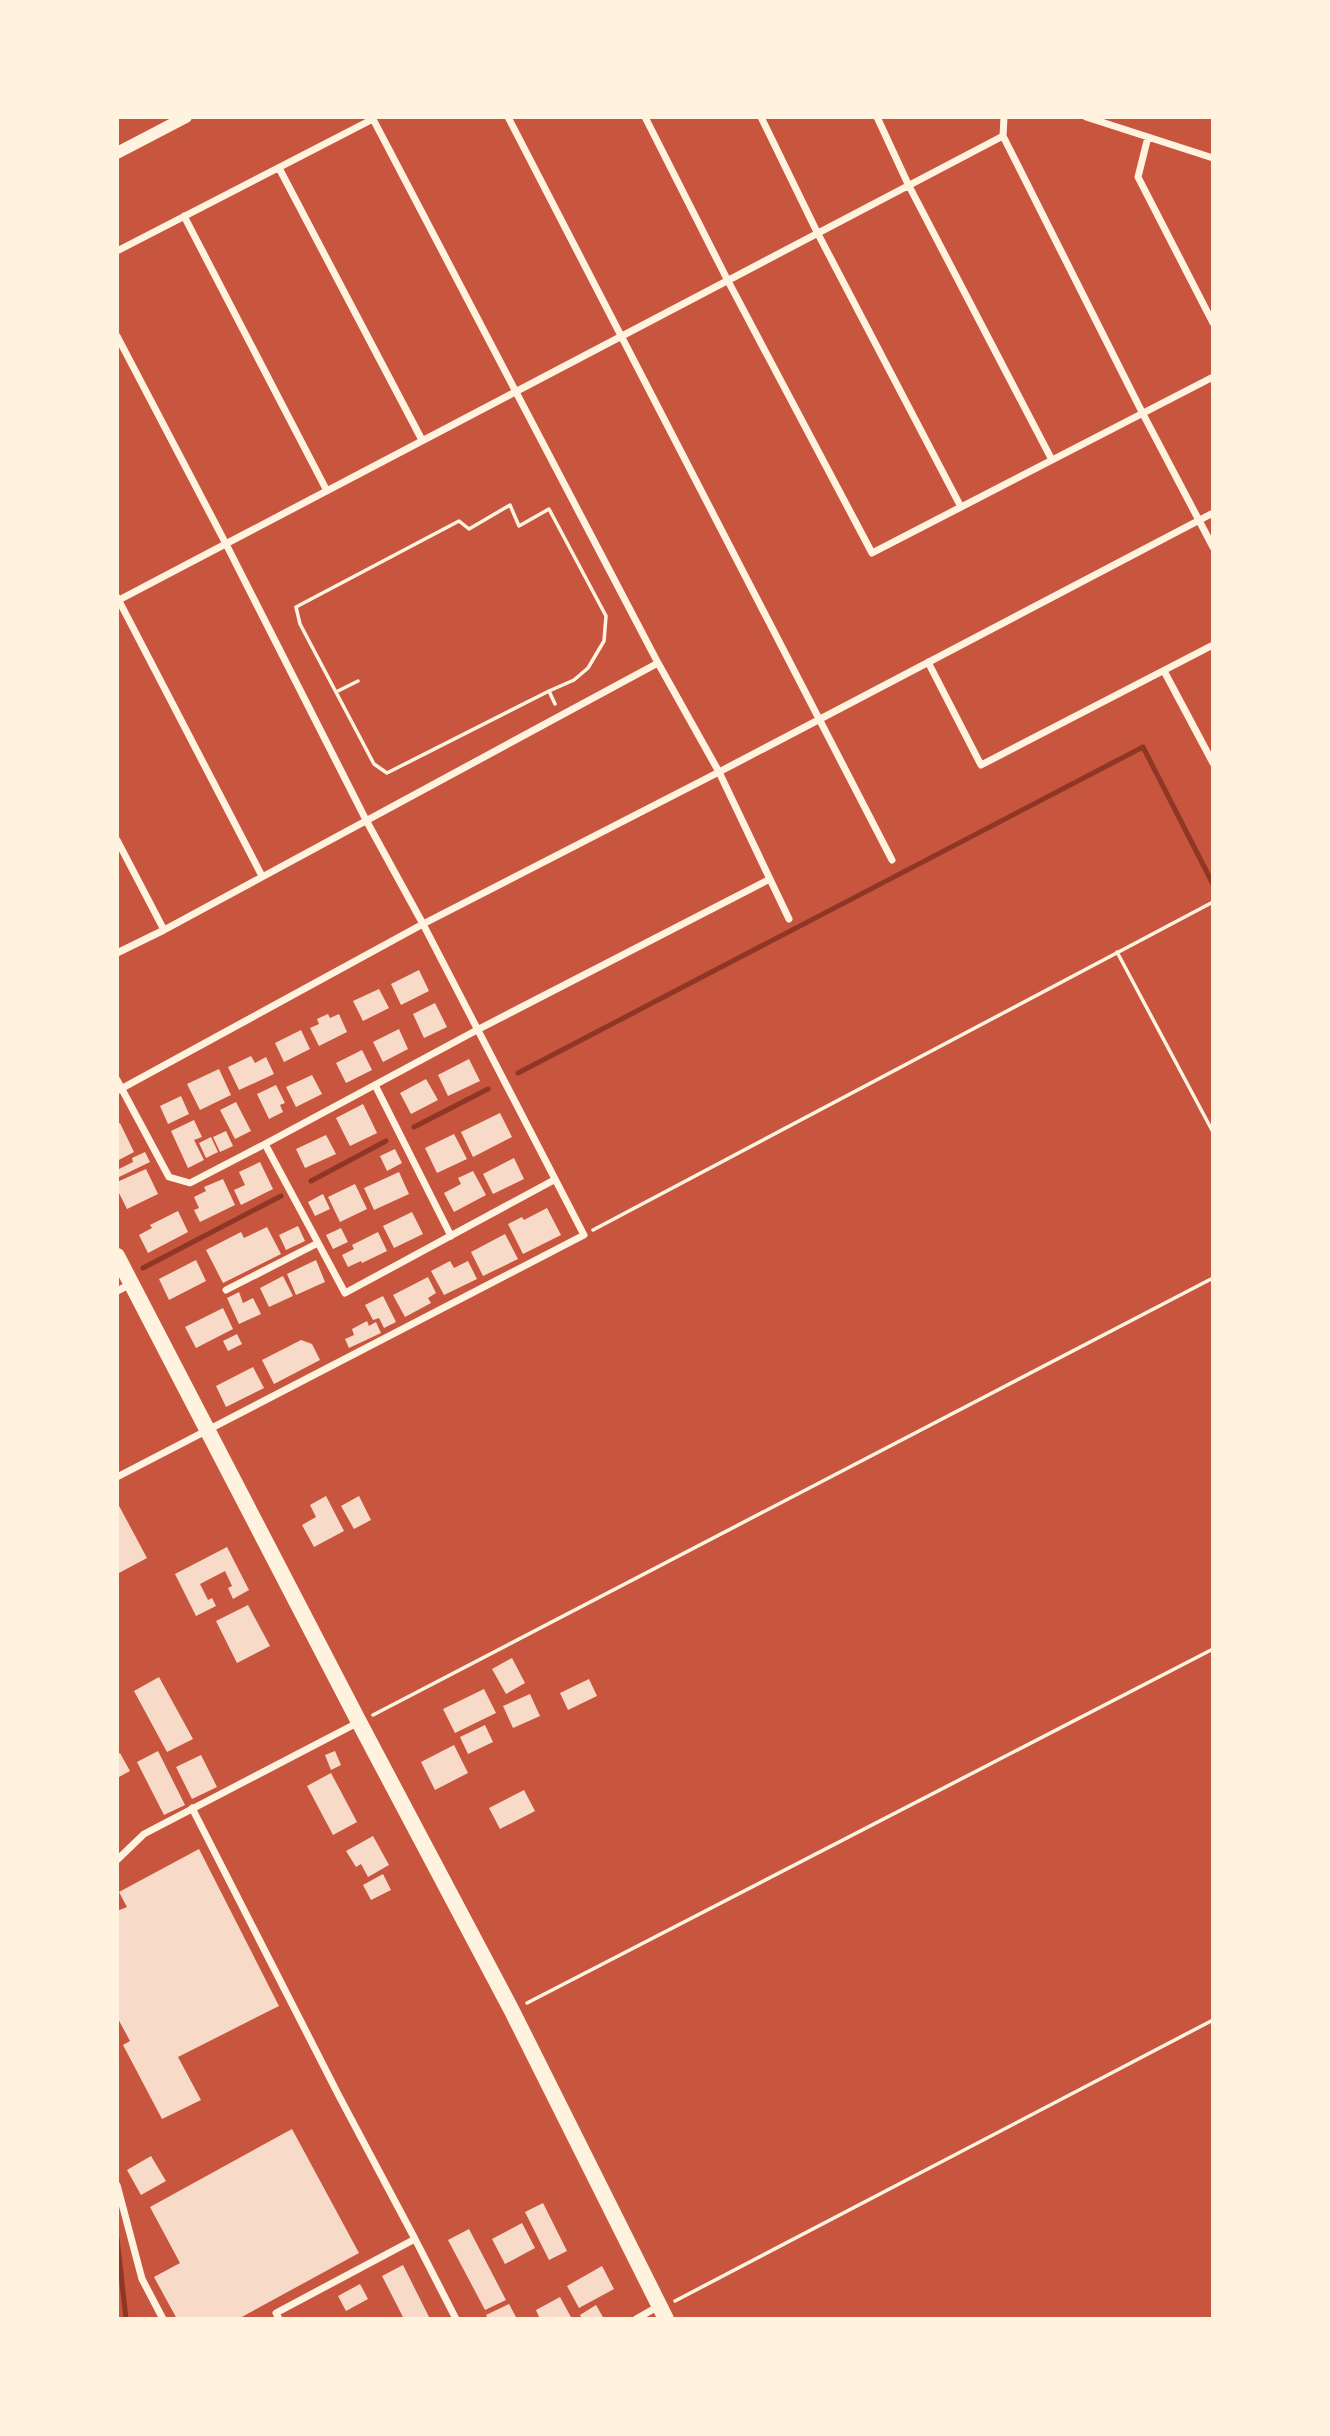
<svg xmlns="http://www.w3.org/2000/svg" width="1330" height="2436" font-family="'Fira Sans Condensed',sans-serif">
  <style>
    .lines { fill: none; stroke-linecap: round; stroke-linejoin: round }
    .stream { stroke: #8f3625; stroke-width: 5 }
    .building { fill: #f7dbc8 }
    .path { stroke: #fff3e0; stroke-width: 3.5 }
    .minor { stroke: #fff3e0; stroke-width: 7 }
    .tertiary { stroke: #fff3e0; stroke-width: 12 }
    .primary { stroke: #fff3e0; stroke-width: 16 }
  </style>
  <rect width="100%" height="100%" fill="#c8553d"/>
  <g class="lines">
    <path class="stream" d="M518 1073 1143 747 1213 884
      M414 1127 488 1089
      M311 1181 386 1141
      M143 1268 281 1196
      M117 2238 126 2319"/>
  </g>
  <path class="building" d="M419 970 429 991 401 1005 391 984Z
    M379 989 389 1008 363 1021 353 1001Z
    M435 1003 447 1027 424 1038 413 1014Z
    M328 1014 330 1018 339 1014 347 1032 319 1046 310 1028 319 1024 317 1019Z
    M399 1029 408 1049 383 1062 373 1042Z
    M301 1030 310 1049 284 1062 275 1043Z
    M362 1050 372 1070 346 1083 336 1063Z
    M251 1056 255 1063 266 1057 274 1074 239 1090 228 1067Z
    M469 1059 480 1081 448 1096 438 1075Z
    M219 1069 231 1095 200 1110 187 1084Z
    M312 1075 322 1094 296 1107 286 1087Z
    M426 1079 438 1100 411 1114 400 1093Z
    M276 1085 285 1103 280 1105 283 1112 269 1119 257 1094Z
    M181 1096 189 1114 168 1124 160 1106Z
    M236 1102 251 1131 235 1139 220 1110Z
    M363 1104 377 1133 350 1146 336 1118Z
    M500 1113 512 1137 473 1157 461 1132Z
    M194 1120 202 1137 194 1140 204 1160 188 1168 171 1131Z
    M120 1123 134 1152 117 1161V1124Z
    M226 1131 233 1146 220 1152 213 1137Z
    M454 1134 467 1159 437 1173 425 1148Z
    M326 1135 336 1154 305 1168 296 1149Z
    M211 1137 218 1152 206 1158 199 1143Z
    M395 1149 402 1163 387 1171 380 1156Z
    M145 1152 150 1162 117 1178V1170L133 1162 132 1158Z
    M514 1158 524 1179 493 1194 483 1174Z
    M260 1162 273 1189 241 1205 234 1190 245 1185 239 1172Z
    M146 1169 158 1194 127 1209 117 1189V1182Z
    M473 1171 486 1195 454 1212 444 1193 461 1184 458 1178Z
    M399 1172 409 1194 374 1210 364 1188Z
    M223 1179 235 1205 200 1222 194 1210 199 1208 194 1197 206 1191 204 1187Z
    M355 1184 367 1209 340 1222 328 1197Z
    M323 1194 330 1209 315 1216 308 1202Z
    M547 1208 561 1235 523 1254 508 1224 522 1217 524 1220Z
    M178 1211 188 1232 148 1253 139 1235 152 1228 150 1225Z
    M412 1212 423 1234 394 1248 383 1226Z
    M298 1226 305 1241 286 1250 279 1235Z
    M267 1227 281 1254 223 1283 206 1250 241 1232 244 1238Z
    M341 1228 348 1242 333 1249 326 1235Z
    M378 1232 387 1251 362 1263 361 1261 348 1267 342 1255 354 1249 352 1245Z
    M505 1234 518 1259 483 1276 471 1252Z
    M196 1260 206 1281 169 1300 159 1279Z
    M316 1260 325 1282 296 1295 287 1274Z
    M450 1261 454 1268 468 1261 477 1279 444 1295 431 1271Z
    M283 1276 293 1296 269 1307 260 1288Z
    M428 1277 436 1293 428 1298 431 1303 405 1317 393 1295Z
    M239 1292 243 1303 253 1298 261 1314 239 1324 227 1298Z
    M383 1296 396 1322 384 1328 379 1318 373 1320 365 1305Z
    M223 1308 233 1329 196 1348 185 1327Z
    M367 1321 369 1326 376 1322 381 1333 349 1348 345 1339 354 1335 352 1329Z
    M237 1334 242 1344 228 1351 223 1341Z
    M301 1340 312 1344 320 1360 274 1384 262 1360Z
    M253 1367 264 1388 226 1407 216 1386Z
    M326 1496 344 1531 314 1547 302 1525 316 1517 310 1505Z
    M359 1496 371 1520 354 1529 341 1506Z
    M117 1502 147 1558 117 1574Z
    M227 1547 249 1590 233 1599 228 1588 232 1586 225 1571 200 1584 208 1600 212 1598 216 1606 196 1616 175 1574Z
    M248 1605 270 1646 237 1663 216 1621Z
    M512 1658 525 1683 506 1694 492 1669Z
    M159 1677 193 1739 167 1752 134 1691Z
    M589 1679 597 1696 568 1710 560 1693Z
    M484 1689 496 1713 455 1733 443 1709Z
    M530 1694 540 1716 513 1728 503 1706Z
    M485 1725 493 1742 468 1754 460 1737Z
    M454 1745 468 1773 435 1790 421 1762Z
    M158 1751 185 1805 164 1815 137 1762Z
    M335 1751 341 1765 331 1770 325 1755Z
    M120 1753 130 1771 119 1777 117 1755Z
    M201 1755 217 1787 192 1799 176 1767Z
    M331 1773 357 1822 333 1835 307 1786Z
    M524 1790 535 1811 500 1829 489 1808Z
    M373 1836 389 1865 368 1877 361 1864 356 1867 346 1851Z
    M199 1849 279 2006 178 2057 201 2100 162 2119 123 2045 130 2041 117 2017V1911L127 1907 119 1892Z
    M383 1874 391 1890 371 1900 363 1885Z
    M292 2129 359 2253 238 2319H177L154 2277 180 2263 150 2207Z
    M151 2156 166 2181 141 2195 127 2170Z
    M543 2203 567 2251 549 2260 525 2212Z
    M522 2223 535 2248 505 2264 492 2239Z
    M469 2229 506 2300 485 2310 448 2240Z
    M403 2265 430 2319H404L382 2276Z
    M602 2266 614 2289 579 2308 567 2286Z
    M360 2284 368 2299 346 2311 338 2296Z
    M560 2297 572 2319H540L536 2310Z
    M509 2304 517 2319H488L486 2315Z
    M596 2305 604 2319H582L580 2315Z"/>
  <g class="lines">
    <path class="path" d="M549 691 574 680 588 668 604 641 606 616 549 509 519 526 510 505 469 529 459 521 296 607 300 624 374 764 387 773 549 691 555 704
      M336 692 358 681
      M1117 952 1213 1132
      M593 1230 1213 902
      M373 1715 1213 1278
      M527 2003 1213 1649
      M675 2301 1213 2020"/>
    <path class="minor" d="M508 117 892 860
      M645 117 727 279 872 553 1213 377
      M761 117 817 232 961 507
      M877 117 908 184 1052 460
      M1004 117 1003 136 1143 414 1213 547
      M1086 117 1213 158
      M1148 137 1138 177 1213 323
      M279 168 422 440
      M184 216 327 491
      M117 251 373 119 658 663 719 772 789 919
      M117 336 226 544 366 820 423 924 584 1235 117 1477
      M117 597 262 876
      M117 601 1003 136
      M928 662 981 765 1213 645
      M1164 671 1213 763
      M117 840 164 930
      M117 953 164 930 658 663
      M117 1080 169 1177 190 1183 265 1144 345 1293 554 1180
      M375 1085 451 1236
      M117 1091 423 924 719 772 1213 513
      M265 1144 477 1030 770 879
      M226 1290 318 1243
      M117 1291 131 1284
      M192 1808 339 2096 415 2239
      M117 1860 144 1834 359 1722
      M117 2185 142 2279 163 2319
      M279 2319 276 2313 415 2239 456 2319
      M636 2319 659 2306"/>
    <path class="tertiary" d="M117 153 186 117"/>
    <path class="primary" d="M117 1256 359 1722 512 2011 666 2319"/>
  </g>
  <rect width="1330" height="2436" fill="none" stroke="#fff3e0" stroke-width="238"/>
</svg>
